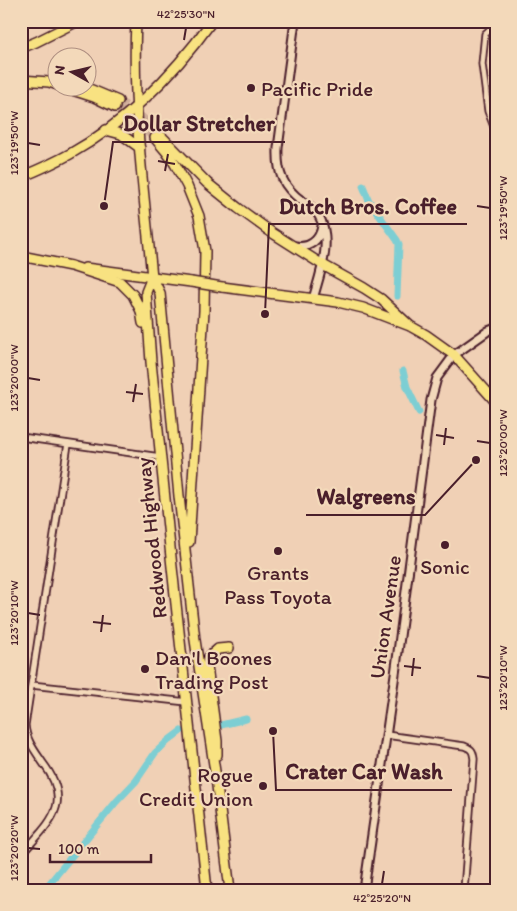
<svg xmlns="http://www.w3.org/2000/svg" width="517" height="911" font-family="Itim,sans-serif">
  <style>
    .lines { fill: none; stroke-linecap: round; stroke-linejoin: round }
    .canal { stroke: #7dced3; stroke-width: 7 }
    .primary-tunnel { stroke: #cfad99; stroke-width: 9; stroke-dasharray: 9 4.5; stroke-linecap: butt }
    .trunk-tunnel { stroke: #cfad99; stroke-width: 9; stroke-dasharray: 9 4.5; stroke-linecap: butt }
    .minor-casing { stroke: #4a1f2b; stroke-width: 9 }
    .tertiary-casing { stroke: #4a1f2b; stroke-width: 11 }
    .primary-casing { stroke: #4a1f2b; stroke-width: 12 }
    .trunk-casing { stroke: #4a1f2b; stroke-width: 12 }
    .minor { stroke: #f3d9ba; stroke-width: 5.5 }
    .tertiary { stroke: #f3d9ba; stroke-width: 7 }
    .primary { stroke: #f8e281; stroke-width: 9 }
    .trunk { stroke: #f8e281; stroke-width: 9 }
    .primary-bridge-casing { stroke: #4a1f2b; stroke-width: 12; stroke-linecap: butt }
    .primary-bridge { stroke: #f8e281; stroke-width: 9 }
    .ticks { fill: none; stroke: #4a1f2b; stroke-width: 2 }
    .poi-dot { fill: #4a1f2b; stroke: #f3d9ba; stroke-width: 2 }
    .labels { text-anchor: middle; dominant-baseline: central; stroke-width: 4.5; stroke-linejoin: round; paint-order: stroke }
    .poi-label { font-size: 21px; fill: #4a1f2b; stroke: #f3d9ba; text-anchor: start }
    .street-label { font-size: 21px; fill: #4a1f2b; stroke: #f3d9ba }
    .leader { fill: none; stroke: #4a1f2b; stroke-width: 2 }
    .callout-dot { fill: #4a1f2b; stroke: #f3d9ba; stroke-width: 2 }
    .callout-label { font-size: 22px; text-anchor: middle; font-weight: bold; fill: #4a1f2b; stroke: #f3d9ba; stroke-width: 4.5; stroke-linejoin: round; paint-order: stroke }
    .neatline { fill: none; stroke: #4a1f2b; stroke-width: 2 }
    .ticks-label { font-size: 12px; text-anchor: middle; fill: #4a1f2b }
  </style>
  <rect width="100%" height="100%" fill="#f0d0b5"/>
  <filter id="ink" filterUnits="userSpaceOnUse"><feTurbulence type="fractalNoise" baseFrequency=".02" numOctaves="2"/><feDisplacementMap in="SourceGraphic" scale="10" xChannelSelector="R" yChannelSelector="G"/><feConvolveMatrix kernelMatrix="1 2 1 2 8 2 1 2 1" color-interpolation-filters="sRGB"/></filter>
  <g filter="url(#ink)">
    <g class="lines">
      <path class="canal" d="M363 186 369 201 397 240 399 244 397 296
        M403 371 407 387 419 412
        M221 725 246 719
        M44 890 116 802 136 781 155 753 169 740 181 731"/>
      <path class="primary-tunnel" d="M118 101 139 115 159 134"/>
      <path class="trunk-tunnel" d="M115 107 135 120 155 138"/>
      <defs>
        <path id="minor" d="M496 24 485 34 482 64 488 111 496 132
          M21 437 160 457
          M31 685 187 702
          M386 735 464 746C472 749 473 751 474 759L464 890
          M21 835 30 844
          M21 855C48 823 75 805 43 763 35 751 26 740 25 725L68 444"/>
        <path id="tertiary" d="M295 21 278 148C277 172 282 186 302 201 309 205 315 209 319 216 333 241 320 274 313 299
          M295 246C309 249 320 240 322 226
          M364 890 396 667 431 400 437 378 454 355 488 331 496 328"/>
        <path id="primary" d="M21 48 36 42 78 21
          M87 88 118 101
          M159 134 207 183 238 208 271 232 323 265 364 288 381 299 410 326
          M21 177C38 170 54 163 70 154 127 122 174 74 212 21
          M85 268 191 282
          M222 287 338 302 363 308 410 326 426 335 454 355 496 402"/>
        <path id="trunk" d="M136 21C132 107 144 192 152 277L160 293 179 496 195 640 216 778 230 890
          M21 80 49 82 58 85
          M66 88 94 97 115 107
          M106 130 121 134 140 148
          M155 138 166 151 175 164 187 186 199 216 205 251 204 311 189 542
          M21 256 71 266 120 282 133 295 141 311 143 323
          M152 277 146 292 151 362 172 567 207 890
          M217 755V741L207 666 209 657 218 649 229 648"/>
      </defs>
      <use href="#minor" class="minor-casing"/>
      <use href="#tertiary" class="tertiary-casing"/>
      <use href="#primary" class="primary-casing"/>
      <use href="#trunk" class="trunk-casing"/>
      <use href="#minor" class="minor"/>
      <use href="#tertiary" class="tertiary"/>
      <use href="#primary" class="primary"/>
      <use href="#trunk" class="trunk"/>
      <defs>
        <path id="primary-bridge" d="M191 282 222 287"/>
      </defs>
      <use href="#primary-bridge" class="primary-bridge-casing"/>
      <use href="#primary-bridge" class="primary-bridge"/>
    </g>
  </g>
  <path class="ticks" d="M184 40 186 28M28 143 40 145M158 161 175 164M165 171 168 154M477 206 490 208M28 378 40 380M126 392 143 394M133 402 136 384M436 435 454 438M477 441 490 443M444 445 446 428M28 613 40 615M93 622 111 624M101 632 103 615M404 666 421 668M412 676 414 658M477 676 490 678M28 848 40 849M382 884 384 871"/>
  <g class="poi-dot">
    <circle cx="251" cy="88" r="5"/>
    <circle cx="445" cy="545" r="5"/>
    <circle cx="278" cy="551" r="5"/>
    <circle cx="145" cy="669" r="5"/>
    <circle cx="263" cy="786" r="5"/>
  </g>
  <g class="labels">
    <g class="poi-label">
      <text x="261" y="88">Pacific Pride</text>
      <text x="445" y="566" text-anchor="middle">Sonic</text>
      <text x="278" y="572" text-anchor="middle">Grants<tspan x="278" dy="24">Pass Toyota</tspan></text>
      <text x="155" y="657">Dan'l Boones<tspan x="155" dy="24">Trading Post</tspan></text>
      <text x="253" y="774" text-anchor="end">Rogue<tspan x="253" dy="24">Credit Union</tspan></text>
    </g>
    <g class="street-label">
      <text transform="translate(151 538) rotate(-96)">Redwood Highway</text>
      <text transform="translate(385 617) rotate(-82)">Union Avenue</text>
    </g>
  </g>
  <path class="leader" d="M104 206L113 142H285M265 314L269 224H467M476 460L425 515H306M273 731L276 790H452"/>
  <g class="callout-dot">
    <circle cx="104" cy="206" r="5"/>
    <circle cx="265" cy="314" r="5"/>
    <circle cx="476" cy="460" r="5"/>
    <circle cx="273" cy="731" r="5"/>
  </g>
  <g class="callout-label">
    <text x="199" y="131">Dollar Stretcher</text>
    <text x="368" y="214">Dutch Bros. Coffee</text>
    <text x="366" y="504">Walgreens</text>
    <text x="364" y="779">Crater Car Wash</text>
  </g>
  <rect width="517" height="911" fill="none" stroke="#f3d9ba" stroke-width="55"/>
  <g transform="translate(72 72) rotate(278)"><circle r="24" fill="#f3d9ba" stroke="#af8f81"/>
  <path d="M0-4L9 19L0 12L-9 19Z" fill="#4a1f2b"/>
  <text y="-8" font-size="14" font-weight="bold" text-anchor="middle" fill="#4a1f2b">N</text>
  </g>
  <path d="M50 854v8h101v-8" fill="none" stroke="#4a1f2b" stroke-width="2.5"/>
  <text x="58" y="854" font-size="15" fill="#4a1f2b" stroke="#f3d9ba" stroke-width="4" paint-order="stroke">100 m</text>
  <rect x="28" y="28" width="462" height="856" class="neatline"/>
  <g class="ticks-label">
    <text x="186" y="18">42°25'30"N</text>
    <text transform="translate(14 143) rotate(-90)" y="4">123°19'50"W</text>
    <text transform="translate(503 208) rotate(-90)" y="4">123°19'50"W</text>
    <text transform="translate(14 378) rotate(-90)" y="4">123°20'00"W</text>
    <text transform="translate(503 443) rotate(-90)" y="4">123°20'00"W</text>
    <text transform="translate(14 613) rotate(-90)" y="4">123°20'10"W</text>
    <text transform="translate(503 678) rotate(-90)" y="4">123°20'10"W</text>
    <text transform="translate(14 848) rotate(-90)" y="4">123°20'20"W</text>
    <text x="382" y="902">42°25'20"N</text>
  </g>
</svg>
